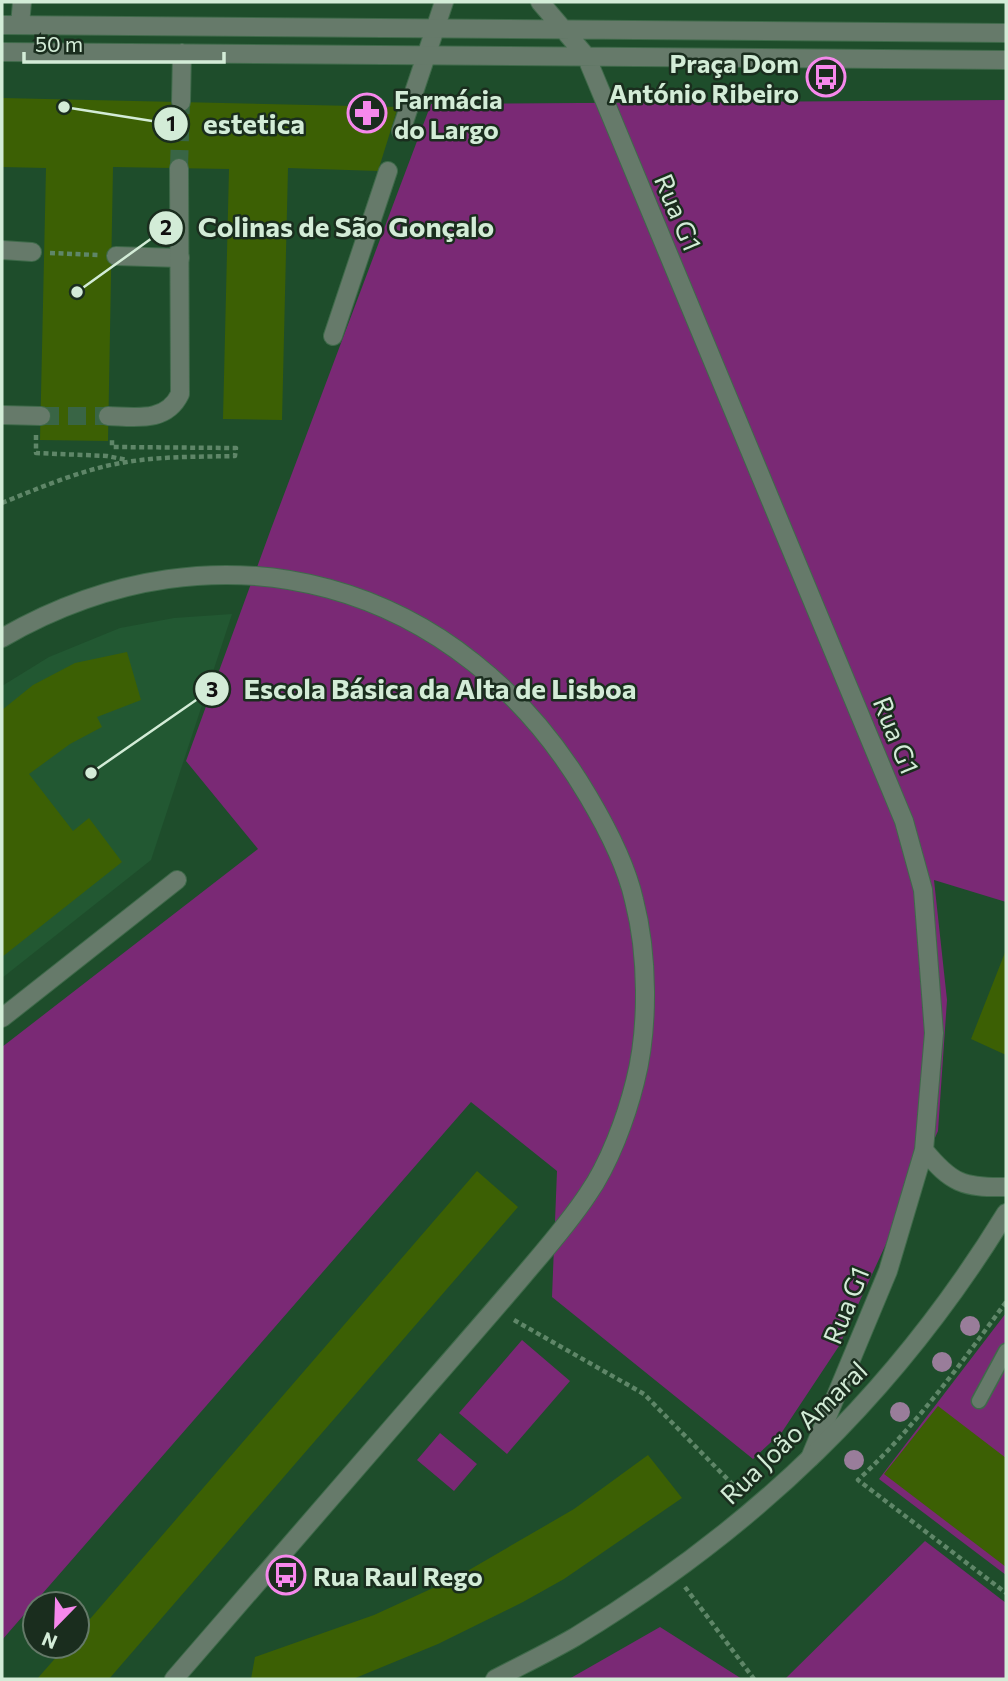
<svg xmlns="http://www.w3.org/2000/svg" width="1008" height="1681" font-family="Commissioner,sans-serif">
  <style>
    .built { fill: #225832 }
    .green { fill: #7a2975 }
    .building { fill: #3c6004 }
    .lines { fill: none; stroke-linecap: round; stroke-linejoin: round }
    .minor-tunnel { stroke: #396545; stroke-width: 18; stroke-dasharray: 18 9; stroke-linecap: butt }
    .service-casing { stroke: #3f6a4a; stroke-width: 17 }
    .pedestrian-casing { stroke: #3f6a4a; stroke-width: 20 }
    .minor-casing { stroke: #3f6a4a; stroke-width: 20 }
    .tertiary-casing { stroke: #3f6a4a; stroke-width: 20 }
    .path { stroke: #5f8668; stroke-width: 4.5; stroke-dasharray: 5 3.5; stroke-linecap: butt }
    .service { stroke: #667a6a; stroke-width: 14 }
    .pedestrian { stroke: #667a6a; stroke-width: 18 }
    .minor { stroke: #667a6a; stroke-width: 18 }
    .tertiary { stroke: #667a6a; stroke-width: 18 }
    .tree { fill: #997d9a }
    .labels { text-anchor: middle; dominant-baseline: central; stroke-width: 5; stroke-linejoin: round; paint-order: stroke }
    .poi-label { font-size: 26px; font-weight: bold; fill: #d3ecd7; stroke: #1a2d1e; text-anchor: start }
    .street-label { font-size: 26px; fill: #d3ecd7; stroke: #1a2d1e }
    .leader { fill: none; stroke: #d3ecd7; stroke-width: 2.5 }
    .callout-dot { fill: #d3ecd7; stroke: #1a2d1e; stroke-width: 2.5 }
    .mark-label { font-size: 21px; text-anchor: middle; font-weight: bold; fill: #111 }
    .callout-label { font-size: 28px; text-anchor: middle; font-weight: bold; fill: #d3ecd7; stroke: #1a2d1e; stroke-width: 5; stroke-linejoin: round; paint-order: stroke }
  </style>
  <rect width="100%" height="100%" fill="#1e4d2b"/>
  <path class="built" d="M232 614 151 860 2 978V686L49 657 120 628 174 618Z"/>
  <path class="green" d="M1006 100V902L934 880 947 1000 938 1131 839 1346 782 1432 753 1459 552 1297 557 1171 471 1102 2 1640V1047L258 849 186 761 271 529 431 104Z
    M1006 1313V1575L879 1479Z
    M522 1340 570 1381 507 1454 459 1413Z
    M440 1433 477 1464 454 1491 417 1460Z
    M925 1541 1006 1603V1679H785Z
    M660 1627 742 1679H569Z"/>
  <path class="building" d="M2 98 398 107 378 171 288 168 282 420 223 419 229 169 113 167 108 441 40 440 46 168 2 167Z
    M127 652 141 700 97 717 102 727 70 744 29 774 73 831 89 818 122 862 2 957V710L33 685 75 663Z
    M1006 950V1055L971 1039Z
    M477 1171 518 1207 308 1449 109 1679H37L66 1646H77V1634Z
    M938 1406 1006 1458V1567L884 1474Z
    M648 1455 682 1498 564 1579 523 1602 438 1644 353 1679H251L255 1657 374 1615 457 1577 574 1509Z"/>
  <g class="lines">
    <path class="minor-tunnel" d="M179 168 181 102
      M41 416H108"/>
    <defs>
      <path id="service" d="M979 1401 1006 1351"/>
      <path id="pedestrian" d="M401 131 444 2
        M2 250 32 252
        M116 256 180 258
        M333 336 388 171"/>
      <path id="minor" d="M540 2 586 56 904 821 923 890 934 1033 924 1150 888 1271 810 1458
        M2 25 1006 33
        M20 25 22 2
        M2 52 1006 60
        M181 102 182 53
        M2 415 41 416
        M108 416C136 417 166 423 180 394L179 168
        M2 638C220 512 461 580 588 796 607 828 626 864 634 900 648 954 649 1028 635 1082 626 1118 609 1164 588 1194 569 1223 545 1250 523 1276 489 1316 454 1356 420 1395 338 1490 256 1585 174 1679
        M2 1018 177 880
        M924 1150C951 1183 963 1188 1006 1187"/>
      <path id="tertiary" d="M495 1679C522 1665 549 1652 575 1637 756 1527 895 1394 1006 1213"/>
    </defs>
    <use href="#service" class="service-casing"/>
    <use href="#pedestrian" class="pedestrian-casing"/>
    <use href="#minor" class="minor-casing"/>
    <use href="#tertiary" class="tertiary-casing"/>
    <path class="path" d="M50 253 98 255
      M36 435V453L107 456 127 460
      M2 503C36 489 84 469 121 463 159 456 197 457 235 456L236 448 112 447V438
      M1006 1302C960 1365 915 1427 858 1480L1006 1593
      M514 1320 644 1394 741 1493
      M685 1587 754 1679"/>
    <use href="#service" class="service"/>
    <use href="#pedestrian" class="pedestrian"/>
    <use href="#minor" class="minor"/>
    <use href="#tertiary" class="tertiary"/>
  </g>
  <g class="tree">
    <circle cx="970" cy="1326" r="10"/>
    <circle cx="942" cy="1362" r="10"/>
    <circle cx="900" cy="1412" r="10"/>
    <circle cx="854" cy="1460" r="10"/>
  </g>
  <defs>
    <symbol id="bus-ring" viewBox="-11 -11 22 22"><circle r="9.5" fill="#1a2d1e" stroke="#f688ec" stroke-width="1.5"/><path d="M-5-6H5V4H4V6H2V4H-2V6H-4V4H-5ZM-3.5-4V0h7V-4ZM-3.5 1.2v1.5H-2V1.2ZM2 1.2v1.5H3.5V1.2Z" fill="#f688ec"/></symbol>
    <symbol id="pharmacy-ring" viewBox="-11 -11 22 22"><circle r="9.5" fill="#1a2d1e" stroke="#f688ec" stroke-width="1.5"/><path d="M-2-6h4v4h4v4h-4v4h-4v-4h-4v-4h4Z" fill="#f688ec"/></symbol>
  </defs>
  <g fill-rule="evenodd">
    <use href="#bus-ring" x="804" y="55" width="44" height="44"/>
    <use href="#pharmacy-ring" x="345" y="91" width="44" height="44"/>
    <use href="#bus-ring" x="264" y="1553" width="44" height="44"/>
  </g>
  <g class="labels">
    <g class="poi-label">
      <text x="799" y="62" text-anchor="end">Praça Dom<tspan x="799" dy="30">António Ribeiro</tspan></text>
      <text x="394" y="98">Farmácia<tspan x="394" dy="30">do Largo</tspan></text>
      <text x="313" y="1575">Rua Raul Rego</text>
    </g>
    <g class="street-label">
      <text transform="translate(679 212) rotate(67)">Rua G1</text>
      <text transform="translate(897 735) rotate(68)">Rua G1</text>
      <text transform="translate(845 1305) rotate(-68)">Rua G1</text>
      <text transform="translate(793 1432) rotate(-44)">Rua João Amaral</text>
    </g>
  </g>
  <path class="leader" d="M64 107L171 124M77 292L166 228M91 773L212 689"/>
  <g class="callout-dot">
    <circle cx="64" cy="107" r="7"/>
    <circle cx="77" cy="292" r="7"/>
    <circle cx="91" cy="773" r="7"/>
    <circle cx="171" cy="124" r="18"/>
    <circle cx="166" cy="228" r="18"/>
    <circle cx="212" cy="689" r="18"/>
  </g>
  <g class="mark-label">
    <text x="171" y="131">1</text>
    <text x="166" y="235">2</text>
    <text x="212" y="697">3</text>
  </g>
  <g class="callout-label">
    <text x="254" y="134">estetica</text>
    <text x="346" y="237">Colinas de São Gonçalo</text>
    <text x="440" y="699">Escola Básica da Alta de Lisboa</text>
  </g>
  <rect width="1008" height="1681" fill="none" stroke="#d3ecd7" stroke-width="7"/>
  <g transform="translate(56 1625) rotate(203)"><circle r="33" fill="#1a2d1e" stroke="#647968" stroke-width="2"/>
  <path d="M0-5L12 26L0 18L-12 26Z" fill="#f688ec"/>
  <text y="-10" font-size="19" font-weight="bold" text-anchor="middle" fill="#d3ecd7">N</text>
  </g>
  <path d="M24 52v10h200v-10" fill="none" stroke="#d3ecd7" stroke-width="3.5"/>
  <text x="35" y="52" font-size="21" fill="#d3ecd7" stroke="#1a2d1e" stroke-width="5" paint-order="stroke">50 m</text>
</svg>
